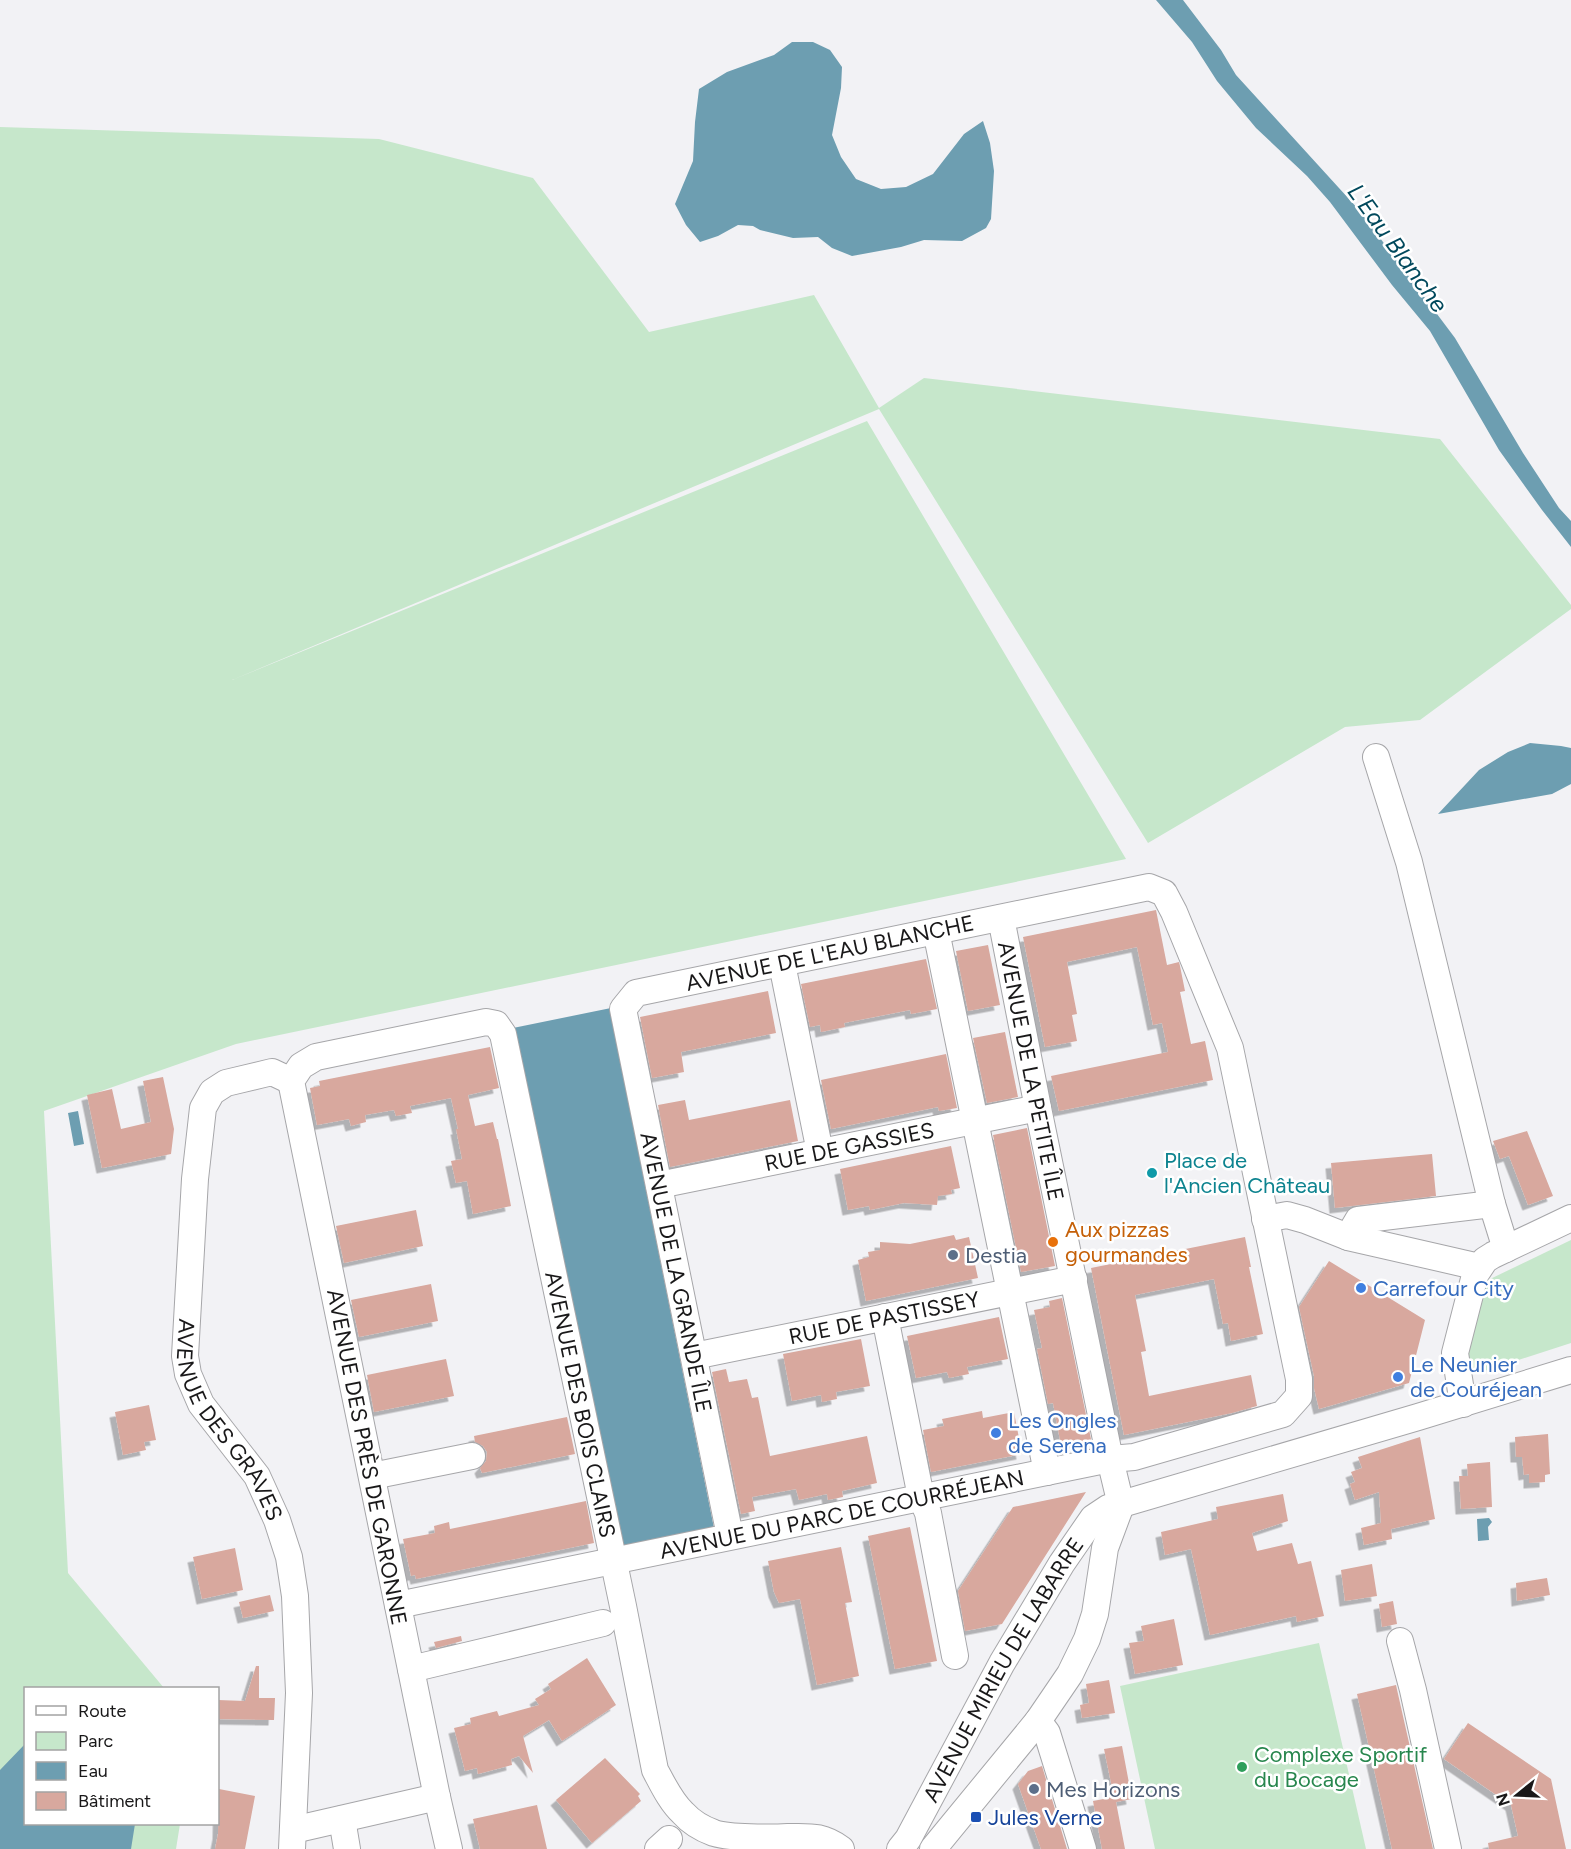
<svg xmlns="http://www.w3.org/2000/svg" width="1571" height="1849" font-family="Figtree,sans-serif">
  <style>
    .green { fill: #c6e7cb }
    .water { fill: #6d9eb1 }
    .building { fill: #d8a89e; filter: url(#shadow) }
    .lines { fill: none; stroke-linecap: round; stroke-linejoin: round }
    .minor-casing { stroke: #a6a6a9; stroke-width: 28 }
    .minor { stroke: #fff; stroke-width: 26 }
    .culture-dot { fill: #0f9aa8; stroke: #fff; stroke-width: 2 }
    .food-dot { fill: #e8710a; stroke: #fff; stroke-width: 2 }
    .service-dot { fill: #5c6f8a; stroke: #fff; stroke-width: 2 }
    .shop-dot { fill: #3f7fe0; stroke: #fff; stroke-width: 2 }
    .leisure-dot { fill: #2e9e5b; stroke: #fff; stroke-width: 2 }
    .transit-dot { fill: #1a4fb4; stroke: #fff; stroke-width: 2 }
    .labels { text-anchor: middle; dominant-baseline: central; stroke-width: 5; stroke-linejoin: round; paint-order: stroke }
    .street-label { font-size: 22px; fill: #191819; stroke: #fff }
    .culture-label { font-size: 22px; fill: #0d838f; stroke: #fff; text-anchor: start }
    .food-label { font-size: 22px; fill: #c56008; stroke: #fff; text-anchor: start }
    .service-label { font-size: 22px; fill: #4e5e75; stroke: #fff; text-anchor: start }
    .shop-label { font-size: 22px; fill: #366cbe; stroke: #fff; text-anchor: start }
    .leisure-label { font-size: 22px; fill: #27864d; stroke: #fff; text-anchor: start }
    .transit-label { font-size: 22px; fill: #164399; stroke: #fff; text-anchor: start }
    .water-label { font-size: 24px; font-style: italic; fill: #00485c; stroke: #fff }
  </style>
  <defs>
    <filter id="shadow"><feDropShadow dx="-5.5" dy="5.5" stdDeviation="0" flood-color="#0004"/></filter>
  </defs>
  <rect width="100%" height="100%" fill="#f2f2f5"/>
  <path class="green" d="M0 127 379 139 533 178 649 332 814 295 879 408 924 378 1440 439 1571 605V609L1420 720 1345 727 1148 843 879 409 232 680 867 421 1126 859 236 1044 44 1111 68 1573 164 1688H26V1824H180L176 1849H0Z
    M1571 1240V1343L1475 1374 1467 1360 1486 1281Z
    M1319 1643 1366 1849H1155L1120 1686Z"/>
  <path class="water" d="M1156 0H1183L1221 50 1236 75 1359 210 1455 338 1523 453 1559 508 1571 521V547L1542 510 1499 450 1430 331 1392 285 1330 202 1307 176 1256 128 1217 81 1192 42Z
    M792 42H813L830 50 842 67 841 88 832 135 841 157 856 179 881 189 906 187 933 174 964 134 983 121 990 143 994 171 991 219 986 228 962 241 924 240 901 247 852 256 832 248 818 237 793 238 760 230 753 226 738 225 718 236 700 242 686 225 675 204 693 161 695 122 699 89 727 72 774 55Z
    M1530 743 1561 746 1571 748V784L1552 794 1438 814 1479 770 1508 752Z
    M611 1008 610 1010 714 1528 620 1547 513 1028Z
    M78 1111 84 1144 74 1146 68 1113Z
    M1489 1518 1492 1522 1488 1527 1489 1540 1478 1541 1477 1519Z
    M25 1744 26 1824H135L131 1849H0V1770Z"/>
  <path class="building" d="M1156 910 1167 965 1179 962 1180 966 1185 991 1180 992 1191 1044 1205 1041 1213 1080 1059 1111 1051 1076 1168 1052 1162 1023 1153 1025 1137 947 1067 962 1077 1014 1072 1015 1077 1041 1045 1047 1023 937Z
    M988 945 1000 1005 968 1011 956 951Z
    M926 959 937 1009 911 1014 910 1010 844 1023 845 1027 821 1032 820 1025 810 1027 801 984Z
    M768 991 776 1033 681 1052 684 1072 652 1078 640 1017Z
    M1005 1032 1018 1097 987 1103 973 1038Z
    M490 1047 499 1088 468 1095 475 1126 493 1122 497 1139H498L511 1206 473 1214 467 1181 456 1183 451 1161 462 1159 456 1129H458L451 1098 410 1106 412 1113 396 1116 394 1110 365 1115 366 1122 351 1126 349 1119 317 1125 310 1088 320 1086 319 1081Z
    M946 1054 957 1108 939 1111 938 1107 831 1129 821 1080Z
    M163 1077 174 1129 171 1154 102 1168 87 1095 112 1089 121 1129 151 1122 143 1081Z
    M685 1100 689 1120 790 1100 798 1141 670 1167 658 1105Z
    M1027 1128 1055 1266 1021 1272 993 1135Z
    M1527 1131 1553 1196 1528 1205 1509 1156 1500 1159 1493 1141Z
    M951 1146 960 1188 951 1190 952 1194 938 1196 937 1205 904 1203 870 1210 869 1206 848 1210 840 1169Z
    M1432 1154 1436 1196 1335 1208 1331 1163Z
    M416 1210 423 1246 344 1263 336 1226Z
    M954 1235 956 1240 969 1237 978 1278 866 1301 858 1260 869 1257 868 1252 880 1250V1242L910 1244Z
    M1245 1237 1251 1267H1249L1263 1334 1231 1341 1228 1323 1223 1324 1214 1279 1135 1295 1146 1351 1141 1352 1149 1396 1251 1375 1257 1406 1232 1413 1124 1435 1091 1268Z
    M1329 1261 1425 1320 1409 1383 1319 1409 1314 1388V1376L1299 1307Z
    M431 1284 438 1321 359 1337 351 1300Z
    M1062 1298 1092 1444 1080 1447 1079 1442 1061 1445 1053 1403 1048 1404 1037 1349 1042 1348 1034 1310 1050 1307 1049 1301Z
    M999 1317 1008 1359 967 1367 969 1374 949 1378 947 1372 916 1378 907 1336Z
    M861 1339 870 1386 836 1392 837 1399 822 1402 821 1395 792 1401 783 1354Z
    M446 1359 454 1396 374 1412 367 1375Z
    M726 1369 729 1382 747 1379 752 1398 758 1397 770 1456 867 1436 877 1483 842 1491 843 1497 828 1500 827 1494 799 1500 796 1489 752 1497 755 1511 741 1514 712 1372Z
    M149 1405 156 1440 144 1442 146 1450 123 1455 115 1412Z
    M982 1411 983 1418 1014 1412 1022 1454 931 1472 923 1430 944 1426 942 1419Z
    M567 1417 575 1454 482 1473 480 1468 486 1461 487 1452 483 1446 475 1442 474 1436Z
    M1548 1434 1550 1474 1545 1475V1482L1529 1483V1474L1524 1475 1522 1457H1516L1515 1437Z
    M1420 1437 1435 1519 1391 1529 1392 1539 1364 1545 1361 1528 1381 1523 1379 1492 1355 1500 1350 1484 1355 1482 1351 1472 1362 1468 1358 1457Z
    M1490 1462 1492 1507 1461 1509 1459 1476H1468L1467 1464Z
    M1086 1492 1002 1624 965 1631 958 1591 1013 1507Z
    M1283 1494 1288 1521 1252 1533 1257 1551 1292 1543 1298 1564 1311 1561 1324 1616 1297 1622 1296 1616 1210 1635 1191 1549 1165 1555 1161 1532 1218 1519 1216 1507Z
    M586 1501 594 1543 416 1579 415 1575 411 1576 403 1539 435 1533 434 1526 449 1522 450 1529Z
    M910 1527 937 1661 895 1669 868 1536Z
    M841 1547 852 1602 845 1603 859 1676 817 1685 800 1599 779 1603 774 1592 768 1561Z
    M235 1548 243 1590 202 1599 193 1557Z
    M1372 1564 1377 1596 1345 1601 1341 1570Z
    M1547 1578 1550 1595 1517 1601 1516 1583Z
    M270 1595 274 1611 243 1618 239 1602Z
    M1393 1601 1397 1624 1382 1627 1379 1604Z
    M1174 1619 1183 1665 1135 1674 1129 1643 1144 1641 1141 1626Z
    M461 1636 462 1641 436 1648 434 1642Z
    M587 1658 616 1705 562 1741 549 1720 523 1736 533 1773 519 1756 511 1759 512 1765 478 1774 477 1768 465 1771 454 1728 471 1724 470 1718 485 1714 497 1711 499 1716 539 1705 535 1699 551 1689 548 1684Z
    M256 1666H259V1698H275L274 1720 218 1719V1700L245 1701Z
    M1109 1680 1115 1713 1082 1718 1080 1705 1089 1703 1086 1684Z
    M1396 1685 1398 1694 1433 1849H1392L1357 1694Z
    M1468 1723 1551 1779 1566 1849H1489L1488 1843 1518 1836 1511 1805 1444 1759Z
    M1122 1746 1132 1799 1116 1802 1125 1849H1102L1093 1801 1114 1797 1104 1749Z
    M605 1758 640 1794 638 1796 641 1801 592 1843 556 1800Z
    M1042 1766 1067 1849H1041L1018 1784 1028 1771Z
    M219 1789 255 1796 245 1849H215L218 1834Z
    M537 1805 547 1849H480L473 1819Z"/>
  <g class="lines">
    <defs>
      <g id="minor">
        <path d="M1376 757 1409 862 1492 1204 1506 1249"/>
        <path id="s1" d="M1001 918 1038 1108 1110 1459 1121 1505"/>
        <path d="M936 931 1047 1472"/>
        <path d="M782 964 820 1152"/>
        <path id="s2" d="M291 1081 272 1072 226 1083 212 1092 203 1108 195 1179 185 1356 188 1374 201 1404 257 1476 277 1520 289 1557 295 1596 299 1693 292 1849"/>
        <path id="s3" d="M659 1185 1038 1108"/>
        <path d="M1265 1219 1287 1215 1305 1220 1348 1237 1479 1267"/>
        <path d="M1348 1237 1358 1220 1492 1204"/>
        <path d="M885 1317 921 1497 928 1513 955 1656"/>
        <path id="s4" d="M694 1356 1074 1279"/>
        <path d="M1463 1404 1455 1353 1475 1275 1485 1260 1493 1255 1571 1218"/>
        <path d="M372 1476 472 1456"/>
        <path id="s5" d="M398 1605 1110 1459 1134 1457 1283 1414 1299 1396V1379L1230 1048 1174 912 1164 893 1149 887 636 993 623 1009 730 1536"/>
        <path d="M1400 1641 1413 1690 1448 1849"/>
        <path d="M411 1669 603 1623"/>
        <path d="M1038 1721 1047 1733 1083 1849"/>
        <path d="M342 1819 347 1849"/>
        <path d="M293 1830 437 1797"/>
        <path id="s6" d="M449 1849 437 1797 291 1081 301 1066 316 1057 486 1022 496 1024 503 1034 623 1606 655 1770C663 1785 671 1802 683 1813 691 1822 703 1829 714 1833 729 1838 771 1838 788 1837 810 1837 822 1835 841 1849"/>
        <path d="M658 1849 669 1839"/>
        <path id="s7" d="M900 1849 908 1839 1002 1663 1062 1563 1093 1518 1108 1508 1418 1417 1571 1370"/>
        <path d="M933 1849 1038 1721 1070 1674 1087 1639 1095 1614 1105 1548 1121 1505"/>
      </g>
    </defs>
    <use href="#minor" class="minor-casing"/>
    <use href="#minor" class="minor"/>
  </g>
  <circle class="culture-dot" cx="1152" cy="1173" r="6"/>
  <circle class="food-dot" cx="1053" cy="1242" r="6"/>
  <g class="service-dot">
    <circle cx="953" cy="1255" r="6"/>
    <circle cx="1034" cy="1789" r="6"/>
  </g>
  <g class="shop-dot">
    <circle cx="1361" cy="1288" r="6"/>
    <circle cx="1398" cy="1377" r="6"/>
    <circle cx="996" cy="1433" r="6"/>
  </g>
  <circle class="leisure-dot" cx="1242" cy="1767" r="6"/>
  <rect class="transit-dot" x="970" y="1811" width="12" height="12" rx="3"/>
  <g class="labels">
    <g class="street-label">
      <text transform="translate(830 953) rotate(-12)">AVENUE DE L'EAU BLANCHE</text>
      <text stroke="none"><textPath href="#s1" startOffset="156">AVENUE DE LA PETITE ÎLE</textPath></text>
      <text stroke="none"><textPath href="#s3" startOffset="194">RUE DE GASSIES</textPath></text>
      <text stroke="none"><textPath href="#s5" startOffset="2283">AVENUE DE LA GRANDE ÎLE</textPath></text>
      <text stroke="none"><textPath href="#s4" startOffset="194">RUE DE PASTISSEY</textPath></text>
      <text stroke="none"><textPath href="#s6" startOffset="1394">AVENUE DES BOIS CLAIRS</textPath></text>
      <text stroke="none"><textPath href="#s2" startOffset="428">AVENUE DES GRAVES</textPath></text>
      <text transform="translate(367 1457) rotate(79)">AVENUE DES PRÈS DE GARONNE</text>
      <text stroke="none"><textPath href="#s5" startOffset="453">AVENUE DU PARC DE COURRÉJEAN</textPath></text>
      <text stroke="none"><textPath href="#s7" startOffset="207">AVENUE MIRIEU DE LABARRE</textPath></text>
    </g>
    <g class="culture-label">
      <text x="1164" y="1160">Place de<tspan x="1164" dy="25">l'Ancien Château</tspan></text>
    </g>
    <g class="food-label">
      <text x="1065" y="1229">Aux pizzas<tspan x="1065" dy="25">gourmandes</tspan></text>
    </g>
    <g class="service-label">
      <text x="965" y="1255">Destia</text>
      <text x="1046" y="1789">Mes Horizons</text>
    </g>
    <g class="shop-label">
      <text x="1373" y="1288">Carrefour City</text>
      <text x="1410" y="1364">Le Neunier<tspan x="1410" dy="25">de Couréjean</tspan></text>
      <text x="1008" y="1420">Les Ongles<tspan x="1008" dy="25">de Serena</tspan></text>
    </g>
    <g class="leisure-label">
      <text x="1254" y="1754">Complexe Sportif<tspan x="1254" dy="25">du Bocage</tspan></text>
    </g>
    <g class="transit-label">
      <text x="988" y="1817">Jules Verne</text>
    </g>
    <g class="water-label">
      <text transform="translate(1398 248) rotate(54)">L'Eau Blanche</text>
    </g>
  </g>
  <rect x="24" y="1687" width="195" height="138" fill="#ffffff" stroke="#a3a3a3" stroke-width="1.5"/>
  <rect x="36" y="1706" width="30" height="9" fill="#ffffff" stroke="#a3a3a3" stroke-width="1.5"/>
  <text x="78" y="1717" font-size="18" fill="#191819">Route</text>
  <rect x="36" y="1732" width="30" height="18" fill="#c6e7cb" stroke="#a3a3a3" stroke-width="1.5"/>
  <text x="78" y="1747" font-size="18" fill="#191819">Parc</text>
  <rect x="36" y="1762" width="30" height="18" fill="#6d9eb1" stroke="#a3a3a3" stroke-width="1.5"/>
  <text x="78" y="1777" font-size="18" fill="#191819">Eau</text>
  <rect x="36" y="1792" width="30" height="18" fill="#d8a89e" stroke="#a3a3a3" stroke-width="1.5"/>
  <text x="78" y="1807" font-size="18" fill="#191819">Bâtiment</text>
  <g transform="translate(1517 1795) rotate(252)" stroke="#ffffff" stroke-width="4.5" paint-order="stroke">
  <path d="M0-4.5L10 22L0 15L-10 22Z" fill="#191819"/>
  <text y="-9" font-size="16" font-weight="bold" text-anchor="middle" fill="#191819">N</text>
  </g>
</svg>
